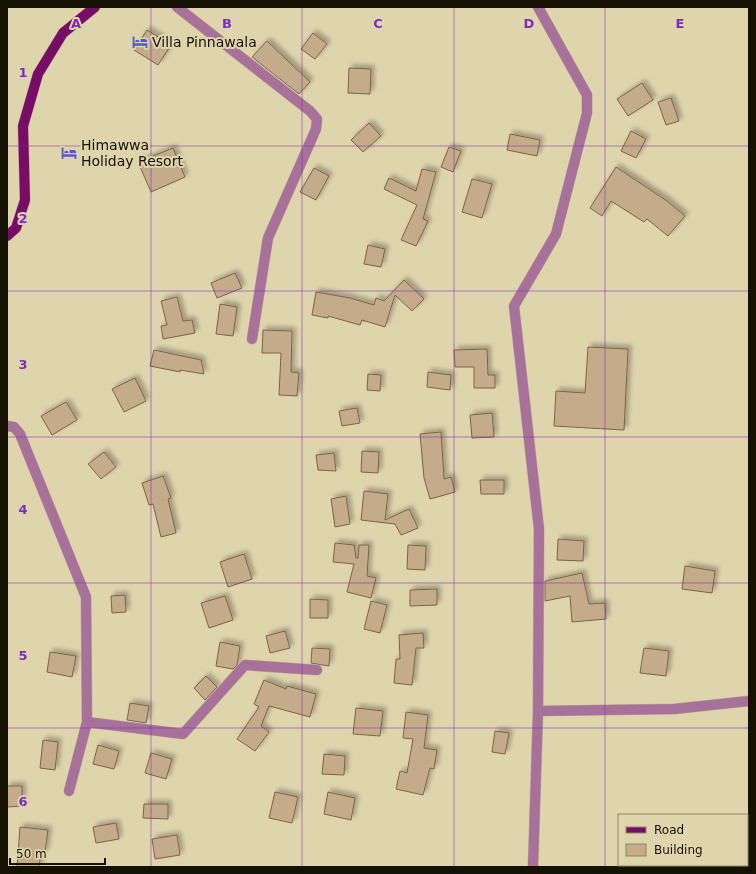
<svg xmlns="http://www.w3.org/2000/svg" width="756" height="874" font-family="'DejaVu Sans',sans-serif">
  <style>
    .building { fill: #c4ac8b; stroke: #7a6445; filter: url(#shadow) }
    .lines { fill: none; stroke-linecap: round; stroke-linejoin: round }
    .minor-casing { stroke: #bbb28f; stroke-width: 11 }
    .major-casing { stroke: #bbb28f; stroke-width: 11 }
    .minor { stroke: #a7719a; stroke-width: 10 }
    .major { stroke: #770d67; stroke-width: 10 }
    .grid { fill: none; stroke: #7b2cbf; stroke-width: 1; stroke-opacity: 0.55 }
    .labels { text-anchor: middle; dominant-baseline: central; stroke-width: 4; stroke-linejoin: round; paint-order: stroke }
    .poi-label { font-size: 14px; fill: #151204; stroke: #dfd5ad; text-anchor: start }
    .grid-label { font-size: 13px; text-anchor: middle; font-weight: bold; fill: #7b2cbf; stroke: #dfd5ad; stroke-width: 4; stroke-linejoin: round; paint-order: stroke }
  </style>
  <defs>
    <filter id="shadow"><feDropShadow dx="3.5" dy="-3.5" stdDeviation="2" flood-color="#0004"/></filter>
  </defs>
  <rect width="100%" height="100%" fill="#dfd5ad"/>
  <path class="building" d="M147 30 171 45 158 65 134 50Z
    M313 33 327 44 315 59 301 49Z
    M267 41 310 82 299 94 252 57Z
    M349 68 371 69 370 94 348 93Z
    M642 83 653 100 628 116 617 99Z
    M671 98 679 121 666 125 658 102Z
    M369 123 381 136 363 152 351 140Z
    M631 131 646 139 636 158 621 151Z
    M510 134 540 140 537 156 507 150Z
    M449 147 461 151 453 172 441 167Z
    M173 148 185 177 151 192 138 162Z
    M616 167 667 201 685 216 668 236 647 219 644 222 611 201 602 216 590 208Z
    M314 168 329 176 316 200 300 192Z
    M422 169 436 172 423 219 428 221 416 246 401 240 417 205 384 189 389 178 416 191Z
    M472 179 492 184 482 218 462 212Z
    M368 245 385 249 381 267 364 264Z
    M235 273 242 288 217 298 211 283Z
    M404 280 424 299 412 311 395 295 385 327 362 320 360 325 328 316V318L312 315 316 292 350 298 374 305 376 298 384 301Z
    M177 297 183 321 192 320 195 333 163 339 161 326 167 325 161 301Z
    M220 304 237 307 233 336 216 334Z
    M263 330 292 331 291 372 299 373 297 396 279 395 281 353H262Z
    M588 347 628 349 624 430 554 426 556 391 585 393Z
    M487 349 488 375H495V388H474V367H455L454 350Z
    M154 350 201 360 204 374 180 370V372L150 366Z
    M428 372 451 375 450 390 427 387Z
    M368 374 381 375 380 391 367 390Z
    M135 378 146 401 124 412 112 389Z
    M66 402 77 420 52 435 41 416Z
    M357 408 360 423 342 426 339 411Z
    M492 413 494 437 472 438 470 415Z
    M441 432 444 479 451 477 455 492 430 499 424 478 420 434Z
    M362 451 379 452 378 473 361 472Z
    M104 452 116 467 101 479 88 464Z
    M334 453 336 471 318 470 316 455Z
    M163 476 171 498 168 499 176 533 161 537 153 504 149 505 142 483Z
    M480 480H504V494H481Z
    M364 491 388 494 385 520 409 509 418 528 401 535 395 524 361 520Z
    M346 496 350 524 335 527 331 499Z
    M558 539 584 541 583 561 557 560Z
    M335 543 354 545 356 558H358L359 545H369L367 576 376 578 371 598 347 592 354 564 333 562Z
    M408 545 426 546 425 570 407 569Z
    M244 554 252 579 228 587 220 562Z
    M685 566 715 571 712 593 682 589Z
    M582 573 589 604 605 603 606 619 572 622 570 596 545 601V581Z
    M437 589V605L410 606V590Z
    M125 595 126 612 112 613 111 596Z
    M225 596 233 620 209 628 201 603Z
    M310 599 328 600V618H310Z
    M371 601 387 605 380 633 364 629Z
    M285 631 290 648 270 653 266 636Z
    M423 633 424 648H416L412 685 394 683 396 659H400L399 635Z
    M220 642 240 646 237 665 233 669 216 666Z
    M312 648 330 649 329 666 311 663Z
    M644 648 669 651 666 676 640 673Z
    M50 652 76 656 72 677 47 672Z
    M206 676 217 687 205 700 194 688Z
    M264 680 286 689 287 686 316 694 310 717 269 706 261 726 269 732 255 751 237 739 259 707 254 704Z
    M130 703 149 706 146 723 127 720Z
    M356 708 383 711 380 736 353 734Z
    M406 712 428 715 424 748 437 750 434 769 430 768 423 795 396 789 400 771 407 773 413 739 403 738Z
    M495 731 509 733 505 754 492 752Z
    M43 740 58 742 55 770 40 768Z
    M98 745 119 751 114 769 93 764Z
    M151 753 172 759 166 779 145 773Z
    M324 754 345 756 344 775 322 774Z
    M7 786H22V806L7 807Z
    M275 792 298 797 292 823 269 818Z
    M328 792 355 798 351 820 324 814Z
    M144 804H168V819L143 818Z
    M116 823 119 839 96 843 93 827Z
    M20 827 48 830 45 852H41L39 867H17Z
    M177 835 180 855 155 859 152 839Z"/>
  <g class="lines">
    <defs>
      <path id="minor" d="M177 7 310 111 317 119 316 129 268 238 252 339
        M7 426 14 427 20 434 86 597 87 722 69 791
        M538 711 674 709 749 701
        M87 722 183 734 245 665 317 670
        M533 867 538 711 539 529 514 306 556 234 587 113V95L538 7"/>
      <path id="major" d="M7 236 16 228 25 200 23 126 38 74 63 33 95 7"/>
    </defs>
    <use href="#minor" class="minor-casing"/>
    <use href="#major" class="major-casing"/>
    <use href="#minor" class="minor"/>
    <use href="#major" class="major"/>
  </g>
  <path class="grid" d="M151 7V867M302 7V867M454 7V867M605 7V867M7 146H749M7 291H749M7 437H749M7 583H749M7 728H749"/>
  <defs>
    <symbol id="hotel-bare" viewBox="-9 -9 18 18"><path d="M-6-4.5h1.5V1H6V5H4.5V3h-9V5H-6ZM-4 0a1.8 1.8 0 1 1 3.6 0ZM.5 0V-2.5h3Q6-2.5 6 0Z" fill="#5258ce" stroke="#dfd5ad" stroke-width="2.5" paint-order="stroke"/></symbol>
  </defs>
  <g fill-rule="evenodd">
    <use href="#hotel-bare" x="129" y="31" width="22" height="22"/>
    <use href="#hotel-bare" x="58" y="142" width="22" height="22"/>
  </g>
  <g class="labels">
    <g class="poi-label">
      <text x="152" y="42">Villa Pinnawala</text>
      <text x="81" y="145">Himawwa<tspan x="81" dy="16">Holiday Resort</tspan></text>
    </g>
  </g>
  <g class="grid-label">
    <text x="76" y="28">A</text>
    <text x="227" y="28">B</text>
    <text x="378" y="28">C</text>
    <text x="529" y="28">D</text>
    <text x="680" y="28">E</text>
    <text x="23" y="77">1</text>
    <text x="23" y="223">2</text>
    <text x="23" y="369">3</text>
    <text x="23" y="514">4</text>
    <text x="23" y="660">5</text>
    <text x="23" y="806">6</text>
  </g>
  <rect width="756" height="874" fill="none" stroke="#151204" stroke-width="16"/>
  <rect x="618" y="814" width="130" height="52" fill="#dfd5ad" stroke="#8e8769"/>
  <rect x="626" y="827" width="20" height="6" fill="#770d67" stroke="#8e8769"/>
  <text x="654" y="834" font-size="12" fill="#151204">Road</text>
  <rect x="626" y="844" width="20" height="12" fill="#c4ac8b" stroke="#8e8769"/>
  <text x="654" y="854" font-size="12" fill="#151204">Building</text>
  <path d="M10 858v6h95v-6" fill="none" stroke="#151204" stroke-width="2"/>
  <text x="16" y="858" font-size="12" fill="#151204" stroke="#dfd5ad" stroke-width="3" paint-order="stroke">50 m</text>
</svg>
